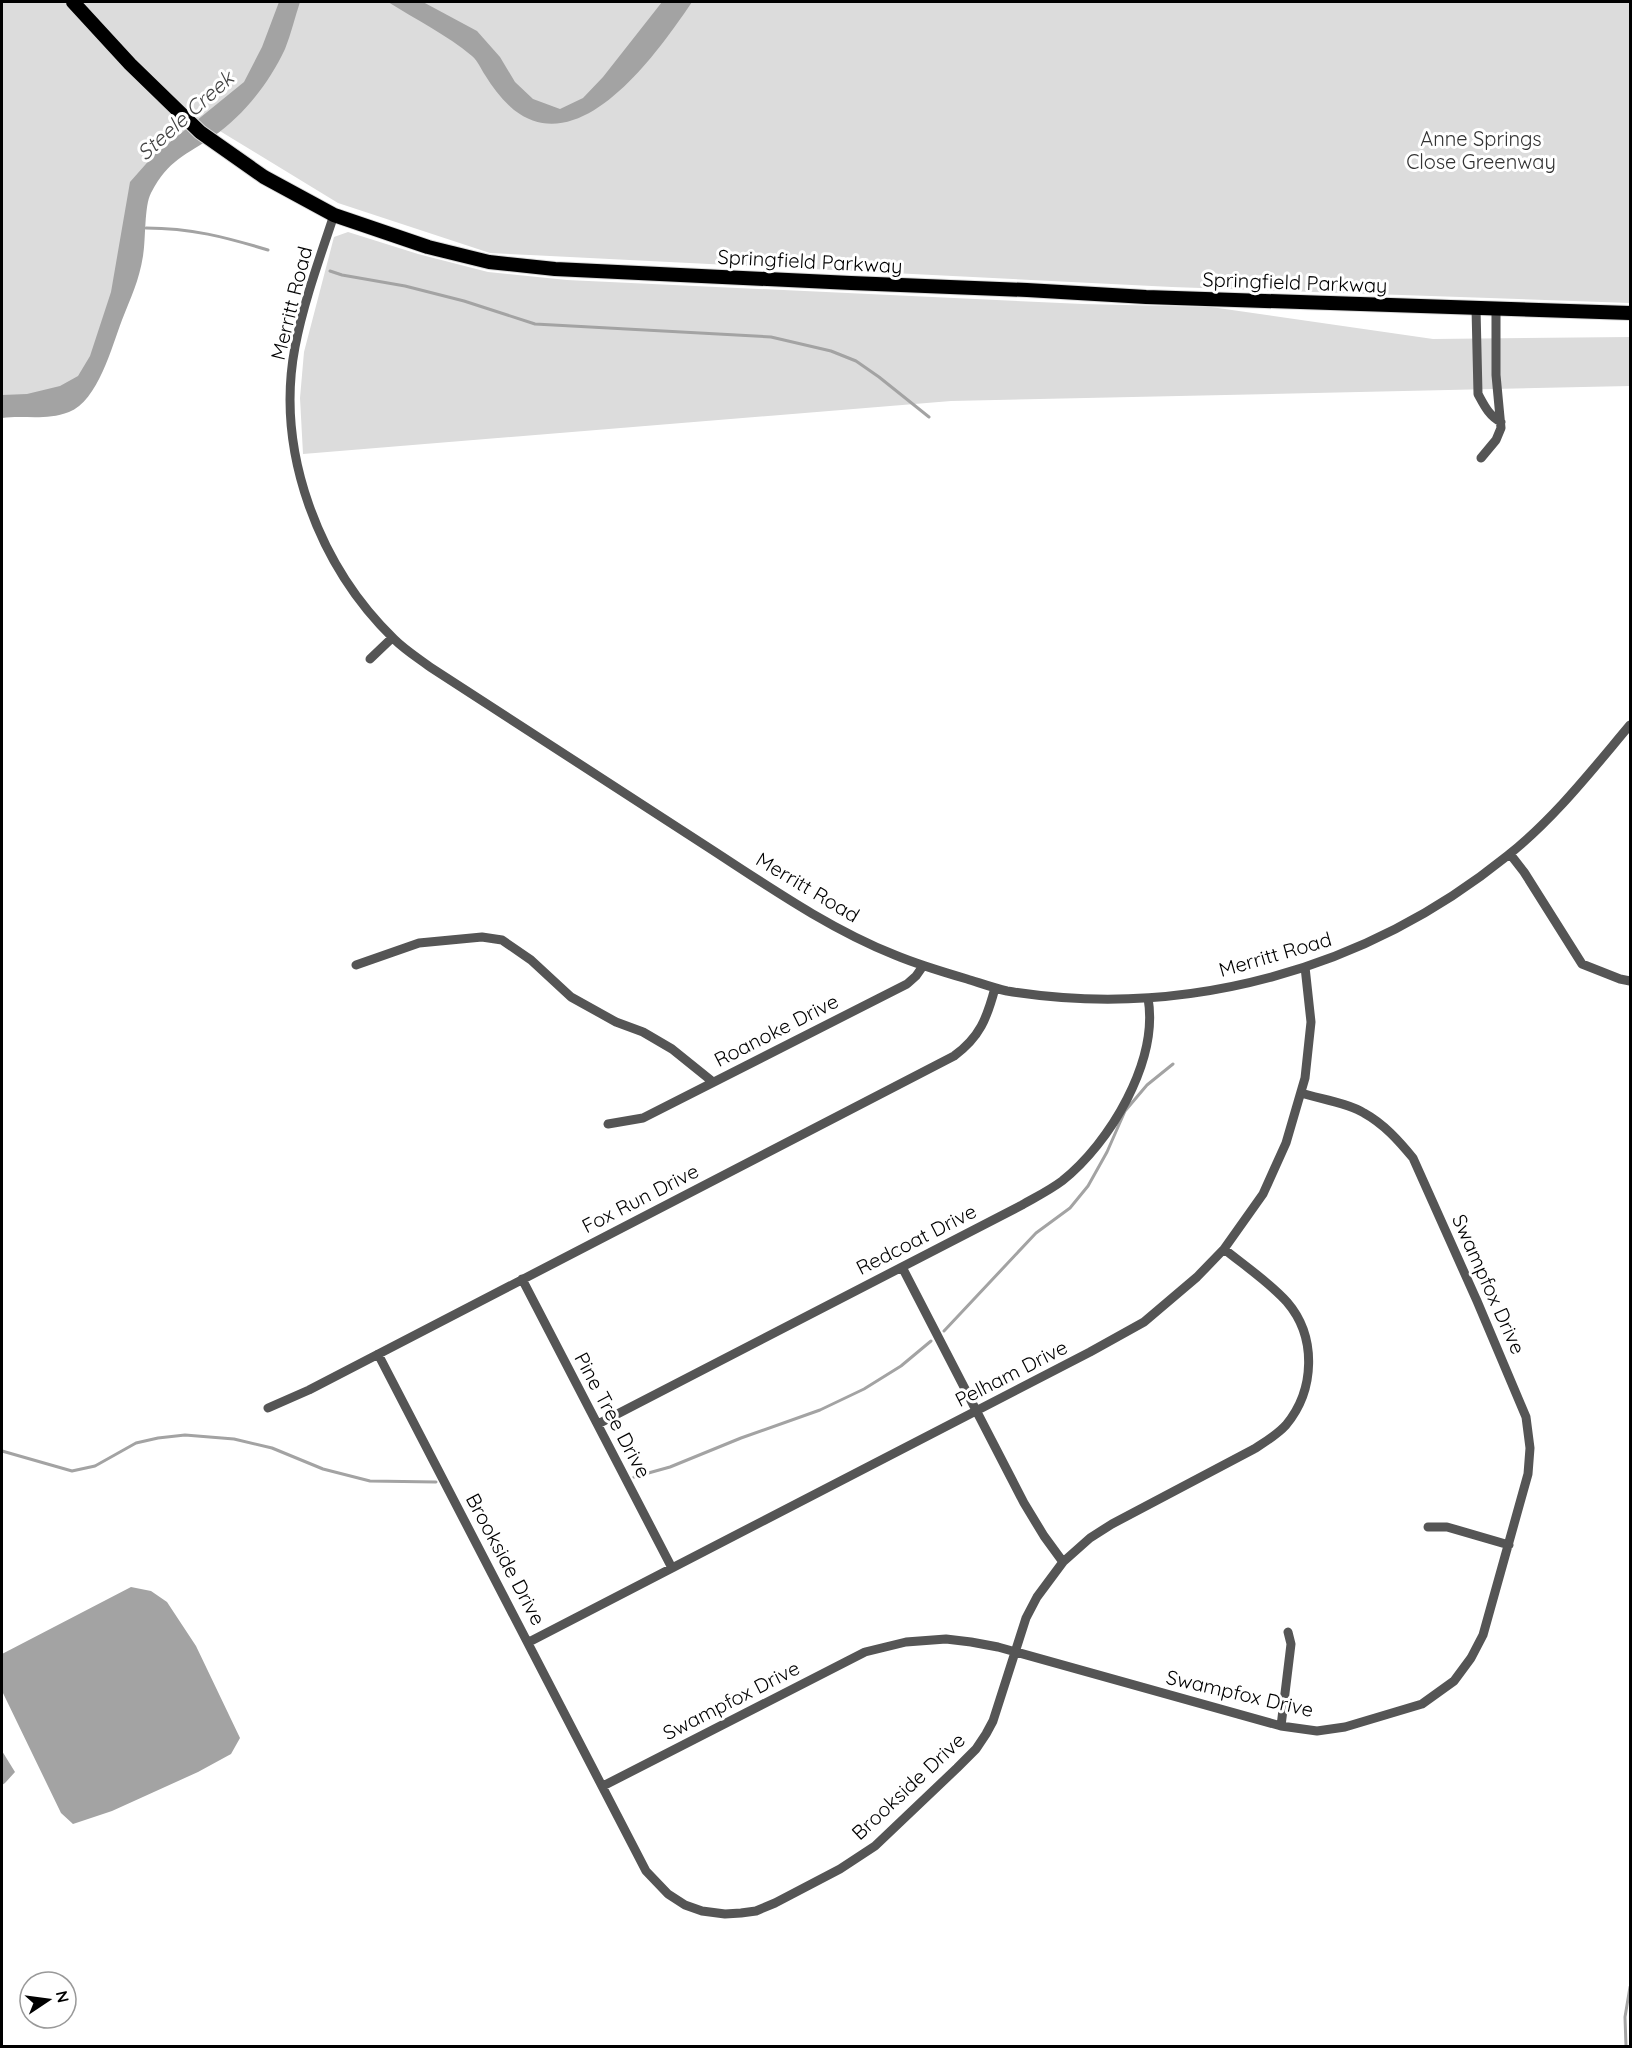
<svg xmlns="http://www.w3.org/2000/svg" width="1632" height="2048" font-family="Quicksand,sans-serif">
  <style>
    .green { fill: #dcdcdc }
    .water { fill: #a3a3a3 }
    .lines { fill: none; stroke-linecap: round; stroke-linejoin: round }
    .stream { stroke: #a3a3a3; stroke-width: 3 }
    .primary-casing { stroke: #dbdbdb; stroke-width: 16 }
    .minor { stroke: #555; stroke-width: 9 }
    .primary { stroke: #000; stroke-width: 14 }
    .labels { text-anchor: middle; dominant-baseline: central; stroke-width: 6; stroke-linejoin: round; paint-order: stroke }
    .park-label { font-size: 20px; fill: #333; stroke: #fff }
    .street-label { font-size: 20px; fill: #000; stroke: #fff }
    .water-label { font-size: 21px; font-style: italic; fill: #444; stroke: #fff }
  </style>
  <rect width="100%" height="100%" fill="#fff"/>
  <path class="green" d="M2 2H1630V303L1172 287 490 253 338 203 210 125 169 155 135 220 83 386 2 406Z
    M348 232 418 254 488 272 567 280 1083 304 1211 307 1433 339 1630 337V386L951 401 303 454 300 398 304 352 334 237Z"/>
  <path class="water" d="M279 2H300C295 17 291 34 285 49 269 83 244 115 214 136 185 156 169 159 151 193 144 206 146 240 143 256 139 281 131 297 122 320 112 346 98 401 69 412 45 421 25 415 2 418V395L27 394 60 386 78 376 90 356 111 292 130 182 153 156 244 82 262 47Z
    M388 2H423L477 31 500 57 515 82 533 99 560 109 583 98 603 77 662 2H692C660 49 582 163 514 110 502 100 493 88 485 75 481 69 478 61 472 56 447 35 415 19 388 2Z
    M131 1587 151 1591 167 1602 196 1646 240 1738 231 1754 198 1772 112 1811 73 1824 61 1813 2 1691V1654Z
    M2 1751 15 1772 5 1783 2 1785Z"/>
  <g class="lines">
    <path class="stream" d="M146 228C191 228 225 237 268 250
      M330 271 342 275 405 286 464 301 535 324 771 337 831 351 856 361 879 377 929 417
      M944 1331 1036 1233 1070 1208 1088 1186 1107 1152 1125 1111 1147 1085 1173 1064
      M2 1451 72 1471 95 1466 136 1443 158 1438 185 1435 234 1439 272 1448 323 1469 370 1481 436 1482
      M634 1477 670 1467 741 1438 820 1410 864 1389 901 1366 931 1341
      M1626 2046 1625 2017 1630 1987"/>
    <defs>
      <path id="primary" d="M73 2 130 64 200 132 264 177 334 215 428 247 489 262 555 269 851 283 1027 290 1146 297 1630 313"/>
    </defs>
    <use href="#primary" class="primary-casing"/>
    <path class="minor" d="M334 215C320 257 303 304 295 347 275 452 319 566 394 639 405 650 418 658 430 667 521 727 612 786 703 844 765 884 827 928 895 955 919 965 943 972 967 979 980 983 994 988 1007 991 1186 1020 1366 970 1507 856 1554 819 1592 770 1630 725
      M1476 308 1478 394C1484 405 1489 416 1501 422
      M1481 458 1496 440 1501 428 1496 375V308
      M370 659 392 638
      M1510 854 1524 872 1582 964 1620 979 1630 981
      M356 965 419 943 482 937 502 940 531 960 571 997 616 1022 643 1032 672 1049 713 1082
      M608 1124 643 1118 907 984 916 976 923 966
      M902 1267 1024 1503 1044 1536 1063 1562
      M522 1279 672 1568
      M378 1354 646 1871 668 1894 685 1905 702 1911 725 1914 741 1913 756 1911 775 1903 840 1869 875 1846 957 1768 976 1749 986 1734 993 1721 1026 1618 1037 1597 1063 1562 1090 1538 1112 1524 1254 1449C1265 1442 1277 1435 1286 1425 1315 1390 1317 1337 1287 1302 1269 1282 1245 1266 1224 1249
      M268 1408 309 1390 954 1056C980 1037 987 1018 995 988
      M598 1424 1022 1205C1036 1197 1050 1190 1062 1181 1110 1143 1159 1061 1148 998
      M1428 1527H1447L1509 1545
      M529 1642 1090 1352 1144 1322 1197 1277 1224 1249 1263 1194 1286 1143 1305 1078 1311 1022 1305 967
      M1281 1726 1291 1644 1288 1632
      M603 1786 865 1652 906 1642 946 1639 971 1642 998 1647 1281 1726 1317 1731 1345 1727 1422 1704 1454 1681 1471 1658 1483 1635 1528 1474 1530 1448 1526 1417 1477 1301 1413 1158C1399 1141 1384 1124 1364 1113 1348 1103 1320 1099 1301 1093"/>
    <use href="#primary" class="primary"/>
  </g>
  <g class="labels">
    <g class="park-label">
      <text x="1481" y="138">Anne Springs<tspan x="1481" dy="23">Close Greenway</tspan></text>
    </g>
    <g class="street-label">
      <text transform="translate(810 261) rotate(3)">Springfield Parkway</text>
      <text transform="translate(1295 282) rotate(2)">Springfield Parkway</text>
      <text transform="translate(291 303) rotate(-76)">Merritt Road</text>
      <text transform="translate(808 887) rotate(31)">Merritt Road</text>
      <text transform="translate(1275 954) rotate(-16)">Merritt Road</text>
      <text transform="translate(776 1030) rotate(-27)">Roanoke Drive</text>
      <text transform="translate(640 1198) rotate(-27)">Fox Run Drive</text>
      <text transform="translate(916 1239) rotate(-27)">Redcoat Drive</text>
      <text transform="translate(1489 1284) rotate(66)">Swampfox Drive</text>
      <text transform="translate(1011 1373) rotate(-27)">Pelham Drive</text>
      <text transform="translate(613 1415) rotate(62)">Pine Tree Drive</text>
      <text transform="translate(506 1559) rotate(62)">Brookside Drive</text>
      <text transform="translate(1240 1693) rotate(13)">Swampfox Drive</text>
      <text transform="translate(731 1700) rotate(-27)">Swampfox Drive</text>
      <text transform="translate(908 1786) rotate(-43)">Brookside Drive</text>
    </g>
    <g class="water-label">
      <text transform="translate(185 115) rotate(-42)">Steele Creek</text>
    </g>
  </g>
  <rect width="1632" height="2048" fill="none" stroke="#000000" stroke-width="6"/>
  <g transform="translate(48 2000) rotate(77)"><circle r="28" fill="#ffffff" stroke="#999999" stroke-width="1.5"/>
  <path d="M0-4.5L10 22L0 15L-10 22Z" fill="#000000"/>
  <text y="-9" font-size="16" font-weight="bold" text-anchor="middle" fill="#000000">N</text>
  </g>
</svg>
